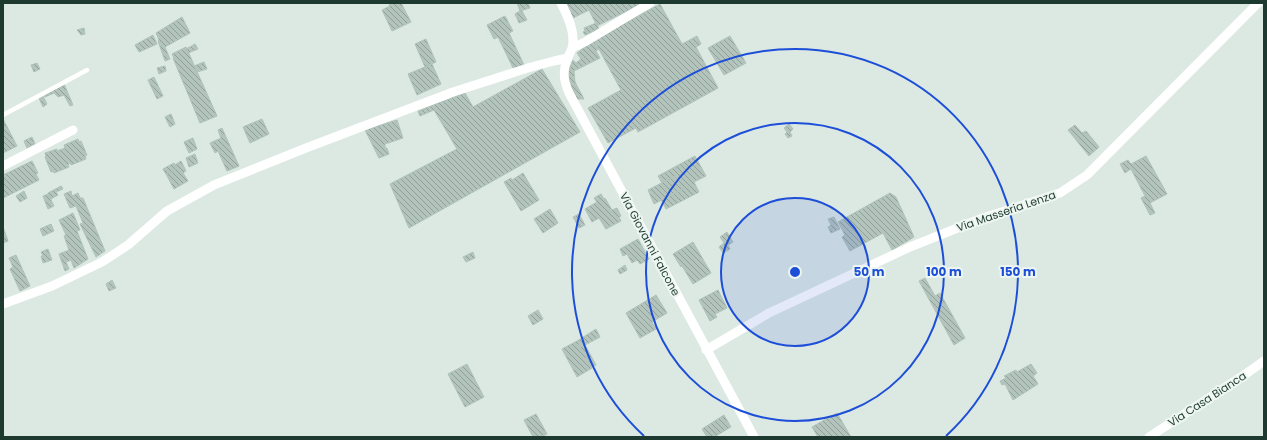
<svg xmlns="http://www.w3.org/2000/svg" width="1267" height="440" font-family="Poppins,sans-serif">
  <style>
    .building { fill: url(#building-back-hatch); stroke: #afc3ba }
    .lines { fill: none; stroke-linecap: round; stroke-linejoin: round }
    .service { stroke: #fff; stroke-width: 4.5 }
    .minor { stroke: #fff; stroke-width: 9 }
    .ring { fill: none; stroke: #1d4ed8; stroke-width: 2 }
    .labels { text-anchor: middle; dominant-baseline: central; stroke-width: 4; stroke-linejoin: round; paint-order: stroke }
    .street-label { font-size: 11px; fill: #1e3930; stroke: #edf6f1 }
    .centre { fill: #1d4ed8; stroke: #edf6f1; stroke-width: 2 }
    .ring-label { font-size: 12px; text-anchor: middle; font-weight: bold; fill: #1d4ed8; stroke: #edf6f1; stroke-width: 4; stroke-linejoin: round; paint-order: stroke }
  </style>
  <defs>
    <pattern id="building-back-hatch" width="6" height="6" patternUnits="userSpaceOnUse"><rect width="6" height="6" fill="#b2c4bc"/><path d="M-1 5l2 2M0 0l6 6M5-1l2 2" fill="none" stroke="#90a099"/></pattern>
  </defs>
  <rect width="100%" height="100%" fill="#dce9e3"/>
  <path class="building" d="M390 3H401L411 22 392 31 382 10 390 6 389 4Z
    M517 3H528L530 8 520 11Z
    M567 3H643L597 26 589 10 573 18 565 4Z
    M660 4 682 44 697 36 701 44 696 47 718 88 638 132 636 128 608 143 588 108 621 90 594 40Z
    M520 11H522L527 20 519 23 515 14Z
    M505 16 513 31 509 33 524 65 514 70 498 37 494 39 487 25Z
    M182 17 190 33 165 47 170 59 165 61 158 41 159 40 156 33Z
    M596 23 599 29 585 35 583 32 585 31 584 28Z
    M84 28 85 34 81 35 77 30Z
    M153 35 157 44 139 52 135 45Z
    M730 36 746 63 724 75 708 48Z
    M426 39 436 62 425 67 415 44Z
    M594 40 599 49 596 51 600 58 574 71 575 82 584 99H577L571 86 568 75 569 69 573 60 576 63 581 59 577 53Z
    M195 44 198 49 188 53 186 49Z
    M186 47 217 116 200 123 173 58H174L172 54Z
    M204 62 207 69 197 72 194 66Z
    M37 63 40 69 34 72 31 65Z
    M432 64 441 84 417 95 408 74Z
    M165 66 166 71 159 74 157 68Z
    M542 69 580 132 409 228 390 184 457 149 434 110 420 116 418 111 465 93 473 107Z
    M154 77 163 96 157 99 148 80Z
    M64 84 73 105 70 106 64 95 58 97 54 93 45 97 44 95Z
    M43 96 47 104 43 107 39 98Z
    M171 114 175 124 170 127 165 117Z
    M3 119 17 146 3 153Z
    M262 119 269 134 250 143 243 127Z
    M397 120 403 138 385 144V148H387L389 154 379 158 365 130Z
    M789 124 793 129 790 132 792 136 788 138 785 134 787 132 784 128Z
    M1075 125 1082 133 1086 131 1099 147 1089 156 1068 130Z
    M222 128 239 166 227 171 218 151 215 153 210 143 221 138 218 130Z
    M32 137 35 144 27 148 24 141Z
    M193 138 197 149 189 153 184 142Z
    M78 139 79 142 81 141 87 155 85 156 86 159 71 165 70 163 68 165 69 167 54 173 53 171 51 172 45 157 46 156 45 153 57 149V151L65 148 64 145Z
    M195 154 198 163 189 167 186 158Z
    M695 156 706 176 694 182 699 192 666 209 661 200 682 189 675 176 662 183 658 176Z
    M1146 156 1167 194 1150 203 1155 213 1150 215 1141 198 1145 196 1131 169 1125 173 1120 164 1128 160 1131 164Z
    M32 161 38 173 36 174 39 180 3 198V175Z
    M181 161 186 171 183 173 188 181 174 189 166 174 177 168 175 165Z
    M174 163 177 168 166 174 163 169Z
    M523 173 539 200 521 211 504 182 511 178 512 180Z
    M675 176 682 189 654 204 648 190Z
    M61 186 63 189 56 192 58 195 51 199 48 193Z
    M24 191 27 198 20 202 16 196Z
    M71 191 72 196 78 193 80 198H83L105 251 96 257 80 224 83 223 76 206 70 208 64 194Z
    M890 193 896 197 914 237 892 250 883 233 850 251 842 237 845 235 838 222Z
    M48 194 54 206 48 209 43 196Z
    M601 194 604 199 605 198 612 210 617 208 621 216 619 217 621 221 606 229 599 218 592 222 585 209 597 202 594 198Z
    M550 209 558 223 543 233 534 219Z
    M73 213 80 230 77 231 88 259 74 268 71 260 66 262 69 269 65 271 59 254 69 250 64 236 66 235 59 220Z
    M579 214 585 225 579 228 573 217Z
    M834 217 840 229 831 233 828 227 831 225 828 219Z
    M51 224 54 231 43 236 40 229Z
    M3 227 8 241 3 243Z
    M727 232 733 242 728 245 730 249 723 253 719 247 724 243 720 237Z
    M638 239 649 259 640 264 637 260 632 263 627 254 623 256 620 249Z
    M693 242 711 273 693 284 682 266 681 267 673 254Z
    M48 249 52 260 43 263 41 256H43L41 252Z
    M473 252 475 258 466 262 463 257Z
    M16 255 30 286 20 291 10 269 13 267 9 258Z
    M625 265 627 270 620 274 618 270Z
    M925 278 935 296 940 293 965 338 954 345 919 281Z
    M112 280 116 288 109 291 106 284Z
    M718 290 727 308 715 314 717 317 710 321 699 300Z
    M656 295 667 313 652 322 656 329 640 338 626 313Z
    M538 310 543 319 533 325 528 316Z
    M596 329 600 337 585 345 596 365 592 367 577 341Z
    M577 341 592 368 577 377 562 349Z
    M467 364 484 397 465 407 448 374Z
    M1031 364 1037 373 1033 376 1038 384 1013 400 1005 384 1002 385 1000 381 1006 378 1004 376 1016 370 1017 372Z
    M837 413 851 437H818L812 427Z
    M536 414 547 434 541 437H533L524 420Z
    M724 415 731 427 714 437H707L702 429Z"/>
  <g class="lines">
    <path class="service" d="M3 115 87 70"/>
    <path class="minor" d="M561 3C568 16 576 33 572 48 571 52 568 56 567 60 562 72 564 82 569 93L754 437
      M572 48 585 42 650 3
      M3 166 73 130
      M3 304 52 286 102 262 128 245 167 211 214 185 306 148 453 92 531 67 554 61 568 58
      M706 350 769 313 910 247 980 219 1060 193 1087 175 1258 3
      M1149 437 1247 373 1264 361"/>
  </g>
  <circle cx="795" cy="272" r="74" fill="#1d4ed8" fill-opacity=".12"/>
  <g class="ring">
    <circle cx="795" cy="272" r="74"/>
    <circle cx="795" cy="272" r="149"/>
    <path d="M644 436A223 223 0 1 1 946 436"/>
  </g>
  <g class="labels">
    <g class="street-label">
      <text transform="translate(1006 211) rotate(-19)">Via Masseria Lenza</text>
      <text transform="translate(650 244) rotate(62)">Via Giovanni Falcone</text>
      <text transform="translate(1207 399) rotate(-33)">Via Casa Bianca</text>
    </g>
  </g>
  <circle cx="795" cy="272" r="6" class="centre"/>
  <g class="ring-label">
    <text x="869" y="276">50 m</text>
    <text x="944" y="276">100 m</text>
    <text x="1018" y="276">150 m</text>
  </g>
  <rect width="1267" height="440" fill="none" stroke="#1e3930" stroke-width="8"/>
</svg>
